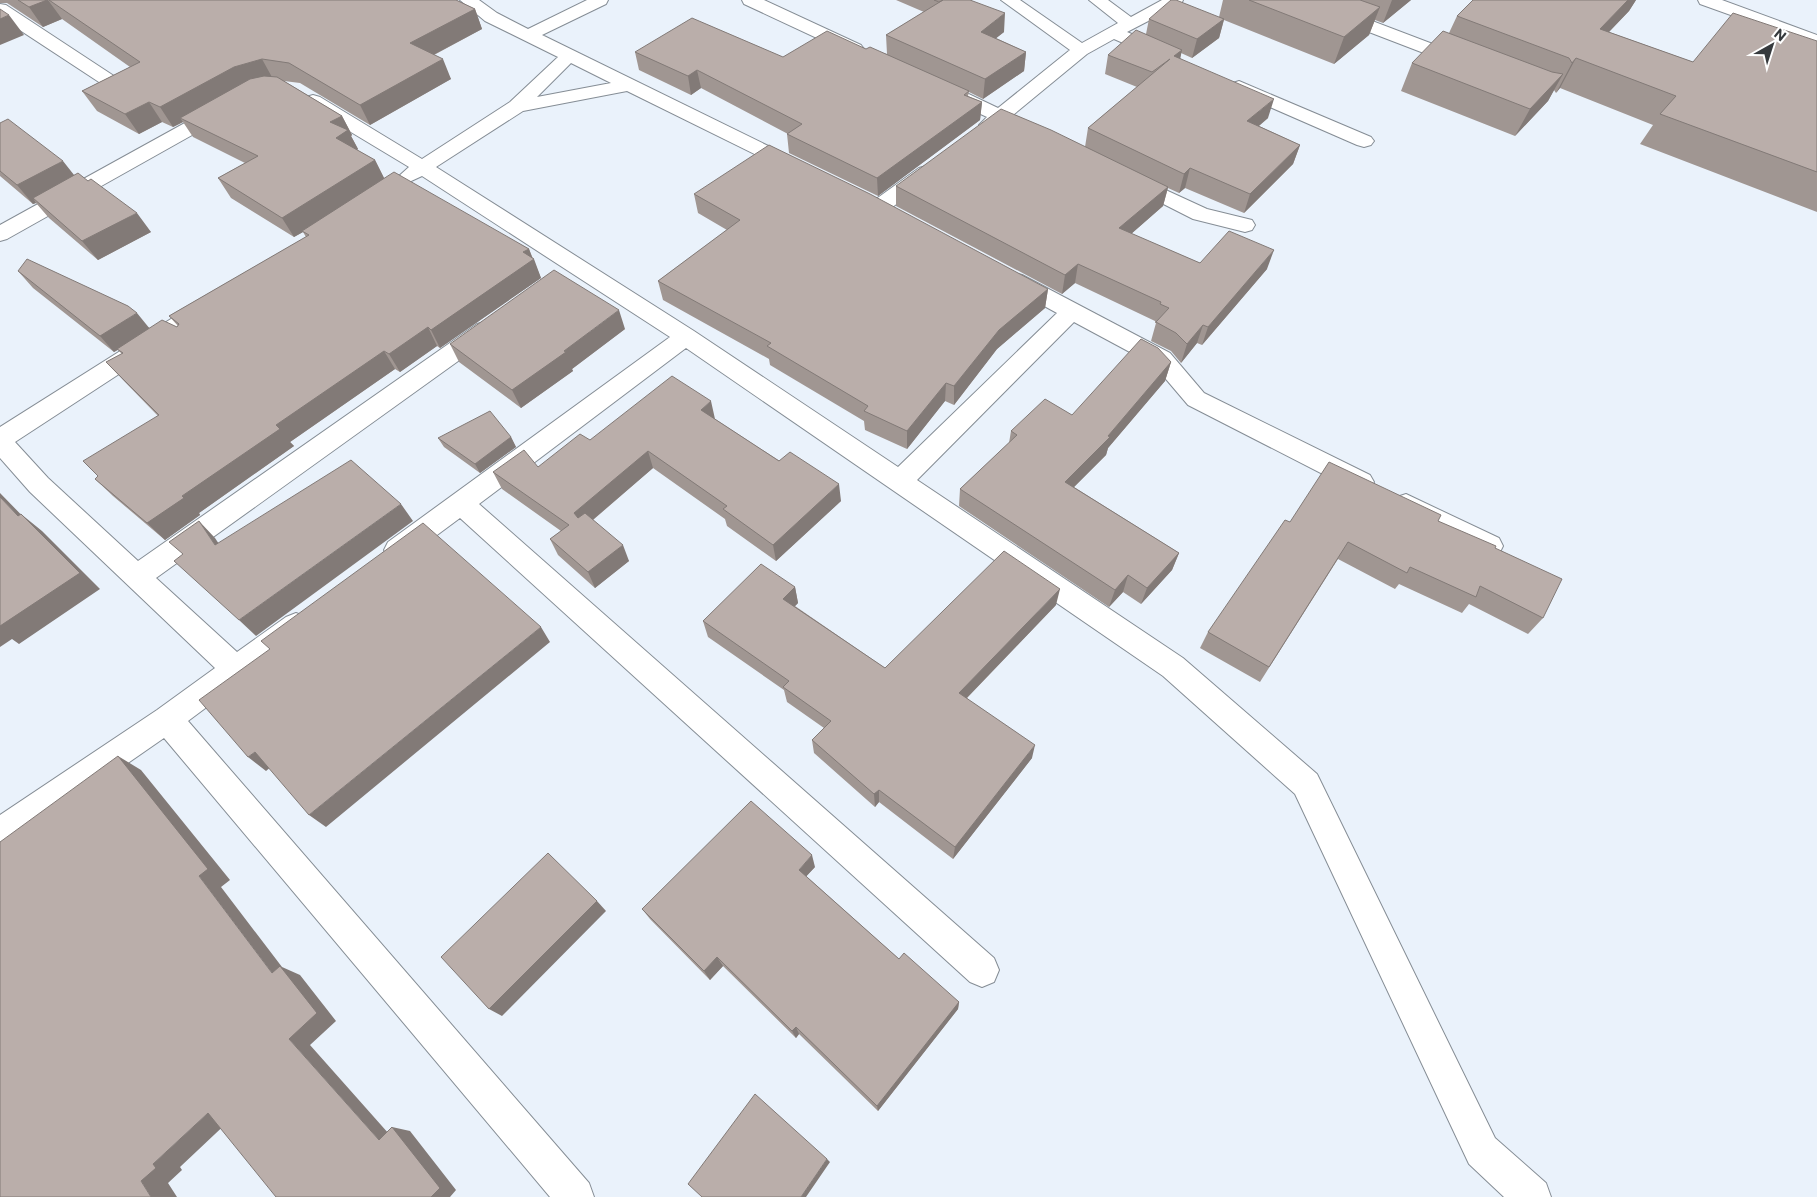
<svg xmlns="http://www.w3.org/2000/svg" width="1817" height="1197" font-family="Commissioner,sans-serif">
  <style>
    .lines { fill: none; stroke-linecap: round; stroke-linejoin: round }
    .minor-casing { stroke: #858d95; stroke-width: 2 }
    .minor { fill: #fff; fill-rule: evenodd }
    .wall { fill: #a09692 }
    .shaded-wall { fill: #827a77 }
    .building { fill: #baaeaa; stroke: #827a77 }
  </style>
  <rect width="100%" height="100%" fill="#eaf2fb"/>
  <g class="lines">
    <defs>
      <path id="minor" d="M460 0H479L497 13 528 29 587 0H608L606 4 542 35 801 162 804 166 801 170 794 172 787 170 627 91 523 111 436 167 694 331 898 467 1057 313 1006 285 1003 280 1006 275 1014 273 1022 275 1170 353 1204 393 1370 475 1374 482 1370 489 1361 492 1352 489 1188 405 1154 365 1074 322 917 480 1183 658 1317 774 1495 1138 1546 1183 1551 1197H1504L1469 1164 1295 794 1163 676 686 348 479 504 994 958 999 970 994 982 982 987 970 982 460 518 406 558 397 561 388 558 384 550 388 542 670 337 422 176 409 182 402 180 399 176 409 167 306 105 304 101 306 97 313 95 320 97 422 159 510 102 558 57 485 21ZM571 63 611 83 537 97Z
        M742 0H764L861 45 864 49 861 53 855 54 849 53 744 4Z
        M1001 0H1020L1082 43 1118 23 1089 0H1108L1131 17 1162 0H1183L1181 4 1127 32 1167 49 1170 53 1167 57 1161 58 1155 57 1114 39 1087 54 1013 115 1036 126 1039 130 1036 134 1029 136 1022 134 1002 124C995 130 991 131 982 129L979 125 987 117 942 96 940 92 942 88 949 86 956 88 998 108 1070 50Z
        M1294 0H1317L1467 57 1470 61 1467 65 1461 66 1455 65 1296 4Z
        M1698 0H1722L1817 35V46L1700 4Z
        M0 4 6 5 117 78 120 82 117 86 111 87 105 86 0 17Z
        M1239 81 1371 137 1374 141 1371 145 1364 147 1357 145 1233 91 1230 87 1233 83Z
        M219 106 226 108 228 112 226 116 7 239 0 241V225L212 108Z
        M926 166 933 168 936 172 933 176 886 212 879 213 872 212 869 207 872 202 919 168Z
        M1133 175 1207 209 1252 220 1255 225 1252 230 1245 232 1193 219 1126 185 1123 181 1126 177Z
        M209 297 217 300 220 305 217 310 15 442 48 478 138 561 477 324 485 322 493 324 496 330 493 336 156 578 237 652 286 617 296 613 306 617 310 625 306 633 188 721 589 1183 594 1197H550L164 738 11 844 0 848V815L157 710 215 668 30 492 0 458V427L201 300Z
        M1406 494 1499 538 1503 546 1499 554 1490 557 1481 554 1397 511 1393 504 1397 497Z"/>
    </defs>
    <use href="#minor" class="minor-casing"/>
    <use href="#minor" class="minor"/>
  </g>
  <path class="wall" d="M0 0H456L475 9 482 29 434 55 451 79 370 125 300 83 284 81 342 116 352 135 351 136 358 149 357 150 375 160 384 178 529 249 541 278 440 348 437 346 400 372 395 369 290 442 294 446 199 513 200 515 165 540 113 496 95 479 158 416 123 380 106 362 122 354 118 350 114 352 33 288 18 271 150 328 177 327 178 326 169 316 306 237 303 232 294 237 231 198 218 178 245 163 193 137 183 122 173 127 162 122 139 134 97 111 82 91 130 67 62 19 43 27 7 3H0Z
    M896 0H970L1004 32 996 38 1026 52 1024 71 983 99 969 92 968 96 982 102 980 120 878 196 789 153 787 134H788L701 88 691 95 639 70 635 52 783 57 866 49 887 54 886 35 924 12Z
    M1223 0H1411L1383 23 1375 20 1369 35 1334 64 1224 20 1219 38 1192 58 1181 53 1180 58 1268 118 1259 126 1300 145 1293 164 1244 213 1185 188 1179 193 1168 188 1163 206 1131 234 1200 263 1267 269 1202 345 1197 343 1181 363 1171 351 1151 341 1156 323H1155V321L1075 283 1062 294 896 206V186L1085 147 1088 128 1137 87 1105 74 1108 55 1146 34 1149 19 1219 17Z
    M1473 0H1636L1629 11 1609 32 1693 62 1817 41V212L1640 144 1653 125 1560 88 1556 93 1554 90 1548 101 1515 136 1401 91 1412 63 1449 33 1457 16Z
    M0 123 74 176 151 232 98 260 49 218 36 203 33 204 0 176Z
    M694 194 1048 289 1045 308 997 349 954 405 945 401 907 449 865 430 864 421 770 365 769 359 663 300 658 281 727 230 698 213Z
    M625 329 572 369 573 371 521 408 459 362 450 344Z
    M1171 362 1165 381 1108 448 1106 455 1074 487 1179 553 1172 570 1141 604 1123 592 1109 607 959 506 960 489 1009 443 1011 431 1072 415Z
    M715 419 841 501 776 561 727 526 725 519 653 468 593 520 629 561 595 588 558 555 550 539 561 531 502 489 493 472 538 467 590 440Z
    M511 437 516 447 480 473 444 447 438 438Z
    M1438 521 1495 548 1543 618 1528 634 1469 604 1462 613 1399 584 1395 589 1338 559 1260 682 1200 648 1208 632 1290 522Z
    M795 587 798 603 795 606 885 668 1056 605 967 698 1032 758 953 859 879 802 875 807 814 753 812 740 824 728 787 702 784 690 708 637 703 621Z
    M815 867 806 876 899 959 959 1002 958 1009 878 1111 799 1034 796 1038 723 966 710 980 650 919 642 909Z"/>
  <path class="shaded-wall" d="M47 0H48L62 19 43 27 29 7Z
    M1392 0H1411L1383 23Z
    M1628 0H1636L1629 11 1583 59 1600 29Z
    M1380 7 1369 35 1334 64 1344 37Z
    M475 9 482 29 418 63 410 43Z
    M1005 13 1004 32 980 51 981 32Z
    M9 15 24 35 0 45V19Z
    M1224 19 1219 38 1192 58 1197 39Z
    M1182 50 1178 69 1174 56Z
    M1026 52 1024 71 983 99 985 79Z
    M1576 58 1560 88 1556 93 1572 63Z
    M262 59 273 79 180 118 183 122 173 127 160 107 234 67Z
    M443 59 451 79 370 125 360 105Z
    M697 70 701 88 691 95 688 76Z
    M1563 74 1548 101 1515 136 1530 109Z
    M1274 99 1268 118 1242 140 1247 121Z
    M149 102 162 122 139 134 125 114Z
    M982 102 980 120 878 196 877 178Z
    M342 116 352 135 351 136 358 149 346 157 336 138 330 122Z
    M1300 145 1293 164 1244 213 1250 194Z
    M375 160 385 180 302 231 303 232 294 237 282 218Z
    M63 161 78 180 33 198 36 203 33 204 17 185Z
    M1190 168 1185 188 1179 193 1184 174Z
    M1168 187 1163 206 1115 248 1119 228Z
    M137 213 151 232 98 260 82 241Z
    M529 249 533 260 534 259 541 278 440 348 431 330 523 252Z
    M1274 250 1267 269 1202 345 1208 327Z
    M1078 264 1075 283 1062 294 1065 275Z
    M1048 289 1045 308 997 349 954 405V386L999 330Z
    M619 310 625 329 572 369 573 371 521 408 512 390Z
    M137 313 150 329 114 352 100 336Z
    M1203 325 1197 343 1181 363 1187 344Z
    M428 327 437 346 400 372 389 354Z
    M384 351 395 369 290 442 294 446 199 513 200 515 165 540 147 523 276 425Z
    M1171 362 1165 381 1108 448 1106 455 1062 499 1065 482 1108 436Z
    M946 383 945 401 907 449V431Z
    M711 401 715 419 705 427 701 410Z
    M511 437 516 447 480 473 475 464Z
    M648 451 653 468 582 529 574 513Z
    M839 484 841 501 776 561 773 545Z
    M0 493 39 533 18 516 0 497Z
    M401 504 413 521 256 636 239 620Z
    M21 514 42 531 100 589 19 644 12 639 0 647V626Z
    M199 521 215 538 231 562 215 545Z
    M623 545 629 561 595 588 588 572Z
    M1179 553 1172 570 1141 604 1147 588Z
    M1128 575 1123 592 1109 607 1115 590Z
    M795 587 798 603 786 615 783 599Z
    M1060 589 1056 605 958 707 959 693Z
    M541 627 550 642 326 827 309 815Z
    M1035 745 1032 758 953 859 955 847Z
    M255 752 272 766 266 771 248 757Z
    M118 756 141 770 230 880 221 887 282 967 300 975 336 1021 310 1045 397 1143 379 1140 289 1039 272 973 199 876Z
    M879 790V802L875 807 874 794Z
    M812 855 815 867 802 881 799 870Z
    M597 901 606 911 502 1016 489 1009Z
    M717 957 723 966 710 980 704 971Z
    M959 1002 958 1009 878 1111 877 1106Z
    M796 1027 799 1034 796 1038 792 1031Z
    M208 1113 232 1118 180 1167 182 1170 168 1183 177 1197H151L141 1181 153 1164Z
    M392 1127 410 1131 456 1190 450 1197H431Z
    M827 1159 830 1162 806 1197H801Z"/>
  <path class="building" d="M18 0H47L29 7Z
    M49 0H456L475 9 410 43 443 59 360 105 289 63 262 59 234 67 160 107 149 102 125 114 82 91 140 62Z
    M934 0H943L939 2Z
    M943 0H970L1005 13 981 32 1026 52 985 79 886 35Z
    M1171 0H1176L1224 19 1197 39 1149 19Z
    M1249 0H1360L1380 7 1344 37Z
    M1473 0H1628L1600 29 1693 62 1733 13 1817 41V172L1660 114 1676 96 1576 58 1572 63 1569 58 1457 16Z
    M0 9 9 15 0 19Z
    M692 18 783 57 827 31 866 49 870 47 969 91 964 95 982 102 877 178 787 134 802 124 697 70 688 76 635 52Z
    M1136 30 1182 50 1174 56 1274 99 1247 121 1300 145 1250 194 1190 168 1184 174 1088 128 1170 59 1152 72 1108 55Z
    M1443 31 1552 72 1563 74 1530 109 1412 63Z
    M264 76 277 77 342 116 330 122 348 130 336 138 375 160 282 218 218 178 258 156 180 118 250 79Z
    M1001 109 1051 130 1168 187 1119 228 1200 263 1229 231 1274 250 1208 327 1203 325 1187 344 1176 333 1156 322 1169 308 1160 304 1161 302 1078 264 1065 275 896 186Z
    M8 119 63 161 17 185 0 171V123Z
    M769 145 870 194 1048 289 999 330 954 386 946 383 907 431 864 411 868 406 767 346 771 343 658 281 740 220 694 194Z
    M394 172 529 249 523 252 534 259 431 330 428 327 389 354 384 351 276 425 280 429 182 496 184 498 147 523 95 479 98 476 83 461 159 415 106 362 123 353 117 349 162 320 177 327 179 324 169 316 309 235 302 231Z
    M78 173 88 181 91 179 137 213 82 241 33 198Z
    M27 259 128 306 137 313 100 336 18 271Z
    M554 270 619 310 564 351 566 352 512 390 450 344Z
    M1141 339 1158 348 1171 362 1108 436 1110 437 1065 482 1179 553 1147 588 1128 575 1115 590 960 489 1017 435 1011 431 1045 399 1072 415Z
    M672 376 711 401 701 410 779 461 790 452 839 484 773 545 723 509 727 506 648 451 574 513 578 518 585 513 623 545 588 572 550 539 569 525 493 472 524 450 538 467 580 434 590 440Z
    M490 411 511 437 475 464 438 438Z
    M351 460 401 504 239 620 174 561 183 554 169 542 199 521 215 545Z
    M1329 462 1441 515 1438 521 1496 546 1495 548 1562 579 1543 618 1480 586 1476 597 1410 567 1407 573 1348 542 1269 667 1208 632 1285 520 1290 522Z
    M0 497 18 516 21 514 80 573 0 626Z
    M423 523 541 627 309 815 255 752 248 757 199 700 270 649 261 641Z
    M1004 551 1060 589 959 693 1035 745 955 847 879 790 874 794 812 740 831 721 783 687 789 681 703 621 761 564 795 587 783 599 885 668Z
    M118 756 208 869 199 876 272 973 280 966 317 1013 289 1039 379 1140 392 1127 440 1188 431 1197H276L208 1113 153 1164 156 1168 141 1181 151 1197H0V842Z
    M751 801 812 855 799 870 899 959 904 953 959 1002 877 1106 796 1027 792 1031 717 957 704 971 642 909Z
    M548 853 597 901 489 1009 441 957Z
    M755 1094 827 1159 801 1197H702L688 1184Z"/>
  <g transform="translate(1772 45) rotate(39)" stroke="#ffffff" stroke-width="4" paint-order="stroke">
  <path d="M0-4L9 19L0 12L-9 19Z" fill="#363a3d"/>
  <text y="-8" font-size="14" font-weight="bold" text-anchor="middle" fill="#363a3d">N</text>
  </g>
</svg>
